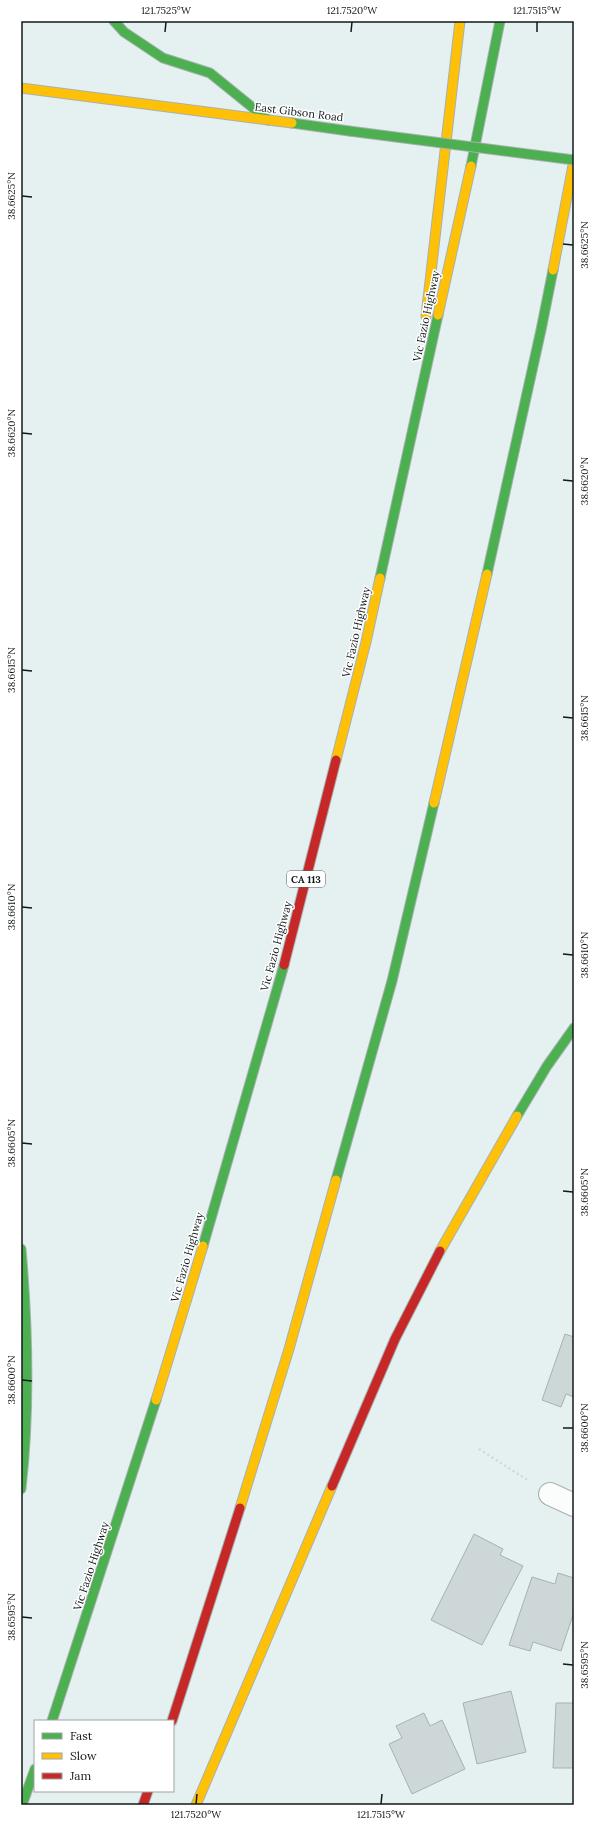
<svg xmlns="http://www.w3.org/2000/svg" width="595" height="1826" font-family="Lora,serif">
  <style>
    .building { fill: #ced7d7; stroke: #a8b1b2 }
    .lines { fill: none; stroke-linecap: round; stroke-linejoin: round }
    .street-casing { stroke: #a8b1b1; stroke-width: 24 }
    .fast-casing { stroke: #a8b1b1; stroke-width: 11 }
    .slow-casing { stroke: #a8b1b1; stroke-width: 11 }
    .jam-casing { stroke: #a8b1b1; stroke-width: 11 }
    .path { stroke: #d4d7d7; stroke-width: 2.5; stroke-dasharray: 2 3; stroke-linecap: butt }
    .street { stroke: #fbfdfd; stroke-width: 22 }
    .fast { stroke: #4caf50; stroke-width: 9 }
    .slow { stroke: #ffc107; stroke-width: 9 }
    .jam { stroke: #c62828; stroke-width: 9 }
    .fast-bridge-casing { stroke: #a8b1b1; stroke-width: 11; stroke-linecap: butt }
    .fast-bridge { stroke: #4caf50; stroke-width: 9 }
    .ticks { fill: none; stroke: #121919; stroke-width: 1.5 }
    .labels { text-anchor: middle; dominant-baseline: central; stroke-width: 3; stroke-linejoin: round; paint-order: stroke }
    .shield { fill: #fff; stroke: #595e5e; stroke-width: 1 }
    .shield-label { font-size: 10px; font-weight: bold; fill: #121919 }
    .street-label { font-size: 11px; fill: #121919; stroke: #fff }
    .neatline { fill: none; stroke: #121919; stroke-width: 1.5 }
    .ticks-label { font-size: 10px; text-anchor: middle; fill: #121919 }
  </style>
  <rect width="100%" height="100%" fill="#e5f0f0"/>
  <path class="building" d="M565 1334 574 1337V1397L566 1394 561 1407 542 1400Z
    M474 1534 503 1549 500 1555 523 1566 482 1645 431 1620Z
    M558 1573 574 1578V1612L561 1651 533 1642 530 1651 509 1645 532 1577 555 1584Z
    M511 1691 526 1752 477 1764 463 1703Z
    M556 1703H574V1768H553Z
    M424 1713 430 1726 442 1720 465 1769 412 1794 389 1744 402 1738 396 1726Z"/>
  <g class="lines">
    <defs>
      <path id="street" d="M550 1494 574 1505"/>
      <path id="fast" d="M114 21 124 32 163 58 210 73 268 120
        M292 123 349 131
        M471 166 500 21
        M487 574 541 330 553 270
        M380 578 438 315
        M517 1116 547 1066 574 1028
        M336 1180 392 981 434 803
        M203 1246 284 965
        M21 1249C28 1329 30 1409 21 1489
        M52 1721 156 1400
        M22 1805 35 1769"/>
      <path id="slow" d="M21 88 292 123
        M553 270 574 160
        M438 315 471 166
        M426 316 460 21
        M336 760 366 642 380 578
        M434 803 487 574
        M440 1251 517 1116
        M156 1400 203 1246
        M240 1508 289 1349 336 1180
        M196 1805 332 1486"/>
      <path id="jam" d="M284 965 336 760
        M332 1486 395 1339 440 1251
        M172 1721 240 1508
        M143 1805 148 1791"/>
    </defs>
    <use href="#street" class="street-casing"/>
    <use href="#fast" class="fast-casing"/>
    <use href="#slow" class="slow-casing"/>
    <use href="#jam" class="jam-casing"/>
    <path class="path" d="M479 1449 529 1481"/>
    <use href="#street" class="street"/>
    <use href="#fast" class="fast"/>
    <use href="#slow" class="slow"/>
    <use href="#jam" class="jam"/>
    <defs>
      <path id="fast-bridge" d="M349 131 574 160"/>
    </defs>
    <use href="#fast-bridge" class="fast-bridge-casing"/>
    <use href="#fast-bridge" class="fast-bridge"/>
  </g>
  <path class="ticks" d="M165 32 166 22M351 32 352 22M537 32V22M22 196 32 197M563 244 573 245M22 433 32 434M563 480 573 481M22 670 32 671M563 717 573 718M22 907 32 908M563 954 573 955M22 1143 32 1144M563 1191 573 1192M22 1380 32 1381M563 1428H573M22 1617 32 1618M563 1664 573 1665M196 1804 197 1794M381 1804 382 1794"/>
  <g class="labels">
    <rect class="shield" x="287" y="871" width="38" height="16" rx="3"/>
    <g class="shield-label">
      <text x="306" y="879">CA 113</text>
    </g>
    <g class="street-label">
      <text transform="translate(299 112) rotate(7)">East Gibson Road</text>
      <text transform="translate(426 316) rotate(-78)">Vic Fazio Highway</text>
      <text transform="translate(356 632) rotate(-77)">Vic Fazio Highway</text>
      <text transform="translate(276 946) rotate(-75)">Vic Fazio Highway</text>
      <text transform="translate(187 1257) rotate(-74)">Vic Fazio Highway</text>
      <text transform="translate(91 1566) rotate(-72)">Vic Fazio Highway</text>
    </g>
  </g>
  <rect width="595" height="1826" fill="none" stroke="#ffffff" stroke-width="44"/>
  <rect x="34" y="1720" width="140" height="72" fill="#ffffff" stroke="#a0a3a3"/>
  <rect x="42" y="1733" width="20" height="6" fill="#4caf50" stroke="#a0a3a3"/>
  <text x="70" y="1740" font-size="12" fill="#121919">Fast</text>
  <rect x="42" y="1753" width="20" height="6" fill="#ffc107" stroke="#a0a3a3"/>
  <text x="70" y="1760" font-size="12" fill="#121919">Slow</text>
  <rect x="42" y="1773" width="20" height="6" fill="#c62828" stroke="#a0a3a3"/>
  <text x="70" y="1780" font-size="12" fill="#121919">Jam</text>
  <rect x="22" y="22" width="551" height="1782" class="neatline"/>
  <g class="ticks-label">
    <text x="166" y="14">121.7525°W</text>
    <text x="352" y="14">121.7520°W</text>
    <text x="537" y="14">121.7515°W</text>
    <text transform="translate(11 196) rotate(-90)" y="4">38.6625°N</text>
    <text transform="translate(584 245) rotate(-90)" y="4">38.6625°N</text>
    <text transform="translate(11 433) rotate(-90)" y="4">38.6620°N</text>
    <text transform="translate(584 481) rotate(-90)" y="4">38.6620°N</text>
    <text transform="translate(11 670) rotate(-90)" y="4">38.6615°N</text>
    <text transform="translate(584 718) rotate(-90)" y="4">38.6615°N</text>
    <text transform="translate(11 907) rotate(-90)" y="4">38.6610°N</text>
    <text transform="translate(584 955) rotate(-90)" y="4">38.6610°N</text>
    <text transform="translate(11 1143) rotate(-90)" y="4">38.6605°N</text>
    <text transform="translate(584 1192) rotate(-90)" y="4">38.6605°N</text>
    <text transform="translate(11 1380) rotate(-90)" y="4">38.6600°N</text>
    <text transform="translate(584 1428) rotate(-90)" y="4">38.6600°N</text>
    <text transform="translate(11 1617) rotate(-90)" y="4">38.6595°N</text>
    <text transform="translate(584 1665) rotate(-90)" y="4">38.6595°N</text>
    <text x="196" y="1818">121.7520°W</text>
    <text x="381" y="1818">121.7515°W</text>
  </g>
</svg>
